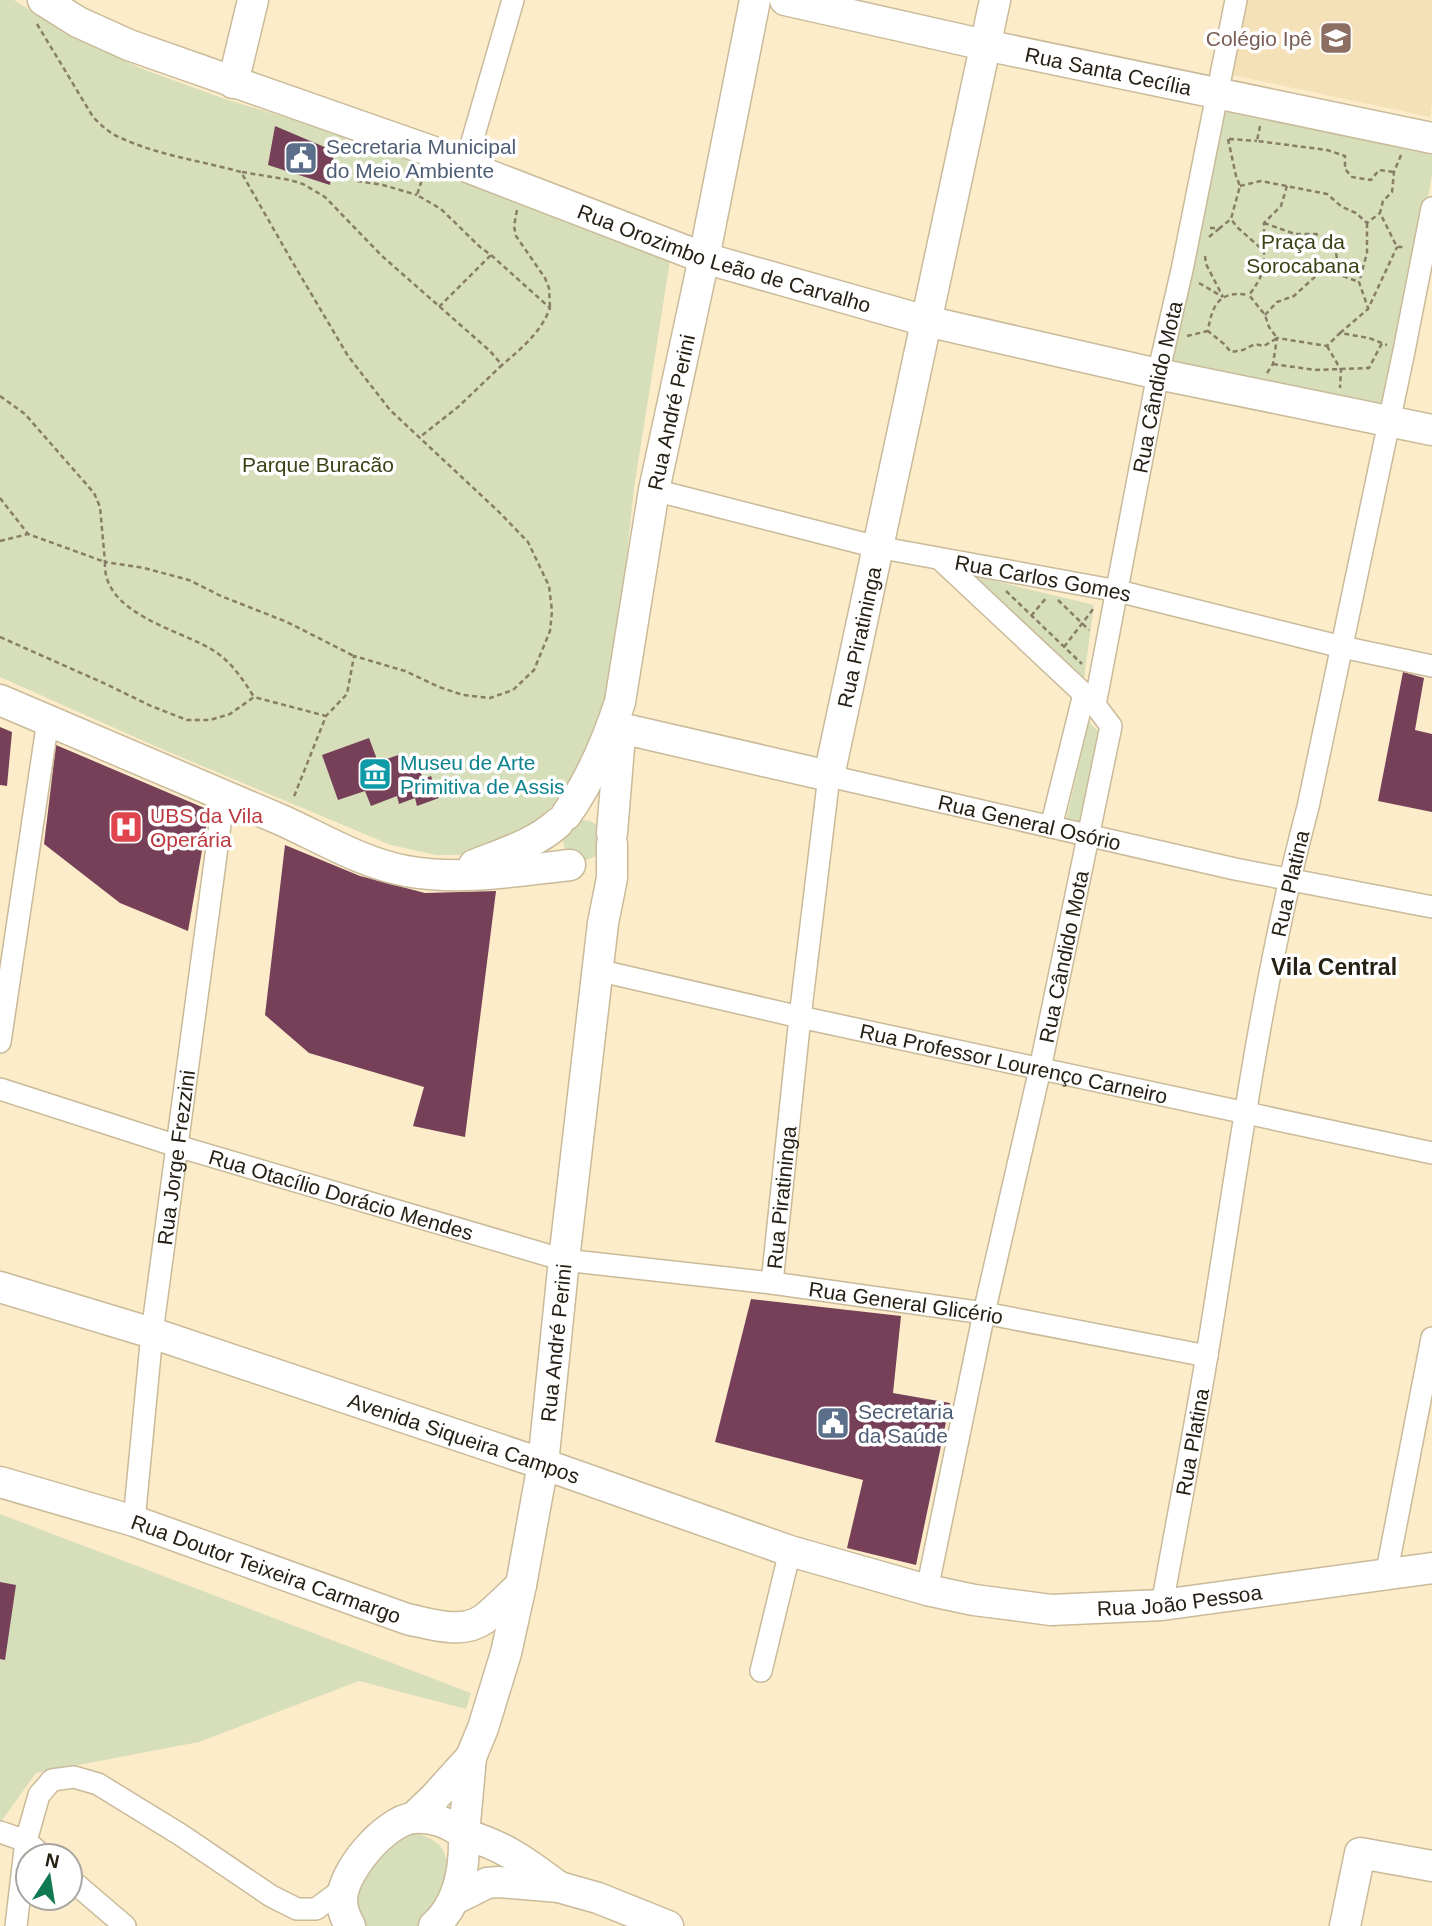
<svg xmlns="http://www.w3.org/2000/svg" width="1432" height="1926" font-family="Helvetica,sans-serif">
  <style>
    .built { fill: #f4e1b8 }
    .green { fill: #d6deba }
    .building { fill: #764058 }
    .lines { fill: none; stroke-linecap: round; stroke-linejoin: round }
    .street-casing { stroke: #c9ba99; stroke-width: 24 }
    .secondary-casing { stroke: #c9ba99; stroke-width: 33 }
    .path { stroke: #887e67; stroke-width: 2.5; stroke-dasharray: 5 3.5; stroke-linecap: butt }
    .street { stroke: #fff; stroke-width: 21 }
    .secondary { stroke: #fff; stroke-width: 30 }
    .labels { text-anchor: middle; dominant-baseline: central; stroke-width: 7; stroke-linejoin: round; paint-order: stroke }
    .education-label { font-size: 21px; fill: #785e54; stroke: #fff; text-anchor: end }
    .street-label { font-size: 21px; fill: #262114; stroke: #fff }
    .service-label { font-size: 21px; fill: #4e5e75; stroke: #fff; text-anchor: start }
    .park-label { font-size: 21px; fill: #3a4115; stroke: #fff }
    .culture-label { font-size: 21px; fill: #0d838f; stroke: #fff; text-anchor: start }
    .health-label { font-size: 21px; fill: #be3a42; stroke: #fff; text-anchor: start }
    .neighbourhood-label { font-size: 23px; font-weight: bold; fill: #262114; stroke: #fff }
  </style>
  <rect width="100%" height="100%" fill="#fcecca"/>
  <path class="built" d="M1247 0H1432V104L1430 117 1232 75Z"/>
  <path class="green" d="M0 0H14L66 33 140 68 222 98 366 142 670 261 634 488 621 610 606 716 566 795 515 837 484 850 460 855H436L391 845 164 750 0 677Z
    M1217 109 1432 155V174L1420 246 1383 409 1168 365Z
    M970 575 1094 605 1084 678Z
    M1089 722 1102 735 1083 828 1065 825Z
    M563 840a20 20 0 1 1 40 0a20 20 0 1 1-40 0Z
    M0 1514 471 1693 466 1709 359 1681 199 1742 36 1773 0 1823Z
    M410 1832C472 1844 442 1891 418 1926H358L350 1889 375 1855Z"/>
  <path class="building" d="M275 126 334 151 330 185 268 165Z
    M1403 672 1424 678 1415 730 1432 734V812L1378 801Z
    M0 727 12 732 7 786 0 785Z
    M369 738 378 762 404 753 410 771 419 768 423 779 431 776 439 798 417 806 415 798 399 804 397 796 371 806 365 791 338 800 322 755Z
    M56 745 209 810 188 931 120 903 44 844Z
    M285 845 360 876 425 893 496 891 465 1137 413 1126 424 1087 309 1053 265 1015Z
    M751 1299 901 1316 893 1393 950 1403 916 1565 847 1548 863 1480 715 1442Z
    M0 1582 16 1585 5 1660 0 1659Z"/>
  <g class="lines">
    <defs>
      <g id="street">
        <path d="M465 166 513 0"/>
        <path id="s1" d="M654 490 877 547 1118 591 1342 647 1432 666"/>
        <path id="s2" d="M1095 705 1158 374 1182 270 1236 0"/>
        <path d="M1051 827 1084 694"/>
        <path id="s3" d="M597 970 800 1017 1432 1153"/>
        <path d="M0 1042 48 720"/>
        <path id="s4" d="M0 1089 177 1146 564 1260 772 1283 984 1313 1207 1356"/>
        <path id="s5" d="M772 1283 800 1017 829 776 1235 869 1432 907"/>
        <path id="s6" d="M134 1521 152 1333 224 795"/>
        <path d="M1386 1576 1432 1338"/>
        <path id="s7" d="M927 1590 984 1313 1040 1069 1111 726 1095 705 1084 694 941 560"/>
        <path id="s8" d="M1162 1605C1177 1522 1193 1439 1207 1355 1237 1172 1260 987 1308 807L1404 351 1432 208"/>
        <path d="M761 1671 790 1551"/>
        <path d="M0 1832 26 1841 43 1856"/>
        <path d="M70 1879 125 1926"/>
        <path d="M16 1926 26 1841 39 1795 52 1780 74 1777 98 1784 181 1835 271 1896 297 1909H316L344 1888"/>
      </g>
      <g id="secondary">
        <path id="s9" d="M43 0 78 22 129 45 431 151 465 166 704 258 926 321 1158 374 1432 430"/>
        <path id="s10" d="M785 0 985 45 1432 138"/>
        <path d="M233 83 253 0"/>
        <path d="M0 700C93 739 186 779 279 819 320 837 361 863 406 871 460 881 517 871 570 865"/>
        <path id="s11" d="M566 815C591 780 607 742 620 702L654 490 704 258 755 0"/>
        <path id="s12" d="M612 833 619 747 622 734 629 730 829 776 995 0"/>
        <path d="M474 865C504 853 535 844 558 823"/>
        <path id="s13" d="M0 1287 152 1333 543 1464 790 1551 927 1590 974 1600 1051 1610 1162 1605 1432 1568"/>
        <path id="s14" d="M0 1482 134 1521 407 1619C431 1624 462 1635 484 1619 497 1609 509 1596 521 1585"/>
        <path d="M413 1818 434 1798 471 1757"/>
        <path id="s15" d="M559 1887C526 1862 504 1846 464 1834L471 1757 483 1728 506 1653 521 1585 543 1464 564 1260 603 923 612 878V844"/>
        <path d="M455 1899 487 1883 498 1882 559 1887 598 1898 668 1926"/>
        <path d="M350 1926C346 1919 342 1909 342 1900 342 1872 385 1821 413 1818 433 1816 448 1823 464 1834 465 1867 460 1903 434 1926"/>
        <path d="M1345 1926 1360 1853 1432 1866"/>
      </g>
    </defs>
    <use href="#street" class="street-casing"/>
    <use href="#secondary" class="secondary-casing"/>
    <path class="path" d="M37 24 93 117C101 125 109 133 119 137 156 155 202 161 241 172L293 263 348 356 390 410 498 511 528 542 549 586 552 611 550 631 534 670 513 690 490 698 463 695 439 687 405 671 354 656 347 694 326 716 293 799
      M1260 126 1257 141 1327 150 1345 156V169L1352 177 1371 180 1379 170 1394 172
      M1228 139 1236 176 1240 186 1231 219 1237 227 1264 251C1265 271 1261 279 1249 295L1265 315 1269 327 1277 338 1264 346 1255 344 1243 350 1231 352 1224 344 1208 331C1212 304 1220 290 1249 295
      M1229 139 1257 141
      M1401 155 1394 172 1392 192 1383 201 1380 213 1397 247H1404
      M242 172 290 180 303 184 325 197 382 256 490 351 502 365 458 407 420 437
      M424 173 417 195 441 209 480 247 491 255 550 308C541 332 522 348 502 365
      M357 181 383 185 417 195
      M1240 186 1261 181 1327 194 1342 207 1356 213 1367 223 1380 213
      M517 210 514 226 516 236 545 278 549 288 550 308
      M1264 223 1295 234H1316L1334 242 1340 275
      M1367 223V253L1359 282 1368 308
      M1210 228H1220L1231 219
      M1209 237 1220 228
      M1264 251V223L1281 206 1287 186
      M1205 256 1206 264 1223 297
      M1199 283 1223 297
      M439 307 491 255
      M1265 315 1277 302 1294 296 1318 274 1340 275 1359 282
      M1340 333 1368 309 1397 247
      M1187 336 1208 331
      M1327 346 1341 370 1340 388
      M1273 364 1315 370 1369 368 1382 343
      M1267 373 1273 364 1277 338 1327 346 1340 333 1369 338 1387 345
      M0 396 25 414 94 493 100 507 105 562 144 568 189 580 221 596 287 622 354 656
      M0 498 28 534 105 562C102 613 177 629 211 649 231 661 242 678 254 697
      M0 541 28 534
      M1006 591 1082 664
      M1058 600 1089 630
      M1031 616 1047 597
      M0 637 108 685 151 706 187 720H210L230 714 254 697 326 716
      M1064 647 1094 608"/>
    <use href="#street" class="street"/>
    <use href="#secondary" class="secondary"/>
  </g>
  <defs>
    <symbol id="school-square" viewBox="-11 -11 22 22"><rect x="-9" y="-9" width="18" height="18" rx="4" fill="#8d6e63" stroke="#fff"/><path d="M0-5L7-2L0 1L-7-2ZM-4 1L0 2.5L4 1V4Q0 6-4 4Z" fill="#fff"/></symbol>
    <symbol id="civic-square" viewBox="-11 -11 22 22"><rect x="-9" y="-9" width="18" height="18" rx="4" fill="#5c6f8a" stroke="#fff"/><path d="M-.6-6.5H3V-4.5H.6V-3L4-1V1h2V6H-6V1h2V-1L-.6-3ZM-1.2 2.5V6h2.4V2.5Z" fill="#fff"/></symbol>
    <symbol id="museum-square" viewBox="-11 -11 22 22"><rect x="-9" y="-9" width="18" height="18" rx="4" fill="#0f9aa8" stroke="#fff"/><path d="M0-6L6-3V-2H-6V-3ZM-5-1h2V3h-2ZM-1-1h2V3h-2ZM3-1h2V3H3ZM-6 4H6V6H-6Z" fill="#fff"/></symbol>
    <symbol id="hospital-square" viewBox="-11 -11 22 22"><rect x="-9" y="-9" width="18" height="18" rx="4" fill="#e0444e" stroke="#fff"/><path d="M-5-5h3v3.5h4V-5h3V5h-3V1.5h-4V5h-3Z" fill="#fff"/></symbol>
  </defs>
  <g fill-rule="evenodd">
    <use href="#school-square" x="1317" y="19" width="38" height="38"/>
    <use href="#civic-square" x="282" y="139" width="38" height="38"/>
    <use href="#museum-square" x="356" y="755" width="38" height="38"/>
    <use href="#hospital-square" x="107" y="808" width="38" height="38"/>
    <use href="#civic-square" x="814" y="1404" width="38" height="38"/>
  </g>
  <g class="labels">
    <g class="education-label">
      <text x="1312" y="38">Colégio Ipê</text>
    </g>
    <g class="street-label">
      <text stroke="none"><textPath href="#s10" startOffset="331">Rua Santa Cecília</textPath></text>
      <text stroke="none"><textPath href="#s9" startOffset="730">Rua Orozimbo Leão de Carvalho</textPath></text>
      <text stroke="none"><textPath href="#s2" startOffset="324">Rua Cândido Mota</textPath></text>
      <text stroke="none"><textPath href="#s11" startOffset="420">Rua André Perini</textPath></text>
      <text stroke="none"><textPath href="#s1" startOffset="399">Rua Carlos Gomes</textPath></text>
      <text stroke="none"><textPath href="#s12" startOffset="455">Rua Piratininga</textPath></text>
      <text stroke="none"><textPath href="#s5" startOffset="716">Rua General Osório</textPath></text>
      <text stroke="none"><textPath href="#s8" startOffset="733">Rua Platina</textPath></text>
      <text stroke="none"><textPath href="#s7" startOffset="648">Rua Cândido Mota</textPath></text>
      <text stroke="none"><textPath href="#s3" startOffset="427">Rua Professor Lourenço Carneiro</textPath></text>
      <text stroke="none"><textPath href="#s6" startOffset="366">Rua Jorge Frezzini</textPath></text>
      <text stroke="none"><textPath href="#s4" startOffset="357">Rua Otacílio Dorácio Mendes</textPath></text>
      <text stroke="none"><textPath href="#s5" startOffset="86">Rua Piratininga</textPath></text>
      <text stroke="none"><textPath href="#s4" startOffset="934">Rua General Glicério</textPath></text>
      <text stroke="none"><textPath href="#s15" startOffset="611">Rua André Perini</textPath></text>
      <text stroke="none"><textPath href="#s13" startOffset="488">Avenida Siqueira Campos</textPath></text>
      <text stroke="none"><textPath href="#s8" startOffset="166">Rua Platina</textPath></text>
      <text stroke="none"><textPath href="#s14" startOffset="280">Rua Doutor Teixeira Carmargo</textPath></text>
      <text stroke="none"><textPath href="#s13" startOffset="1230">Rua João Pessoa</textPath></text>
    </g>
    <g class="service-label">
      <text x="326" y="146">Secretaria Municipal<tspan x="326" dy="24">do Meio Ambiente</tspan></text>
      <text x="858" y="1411">Secretaria<tspan x="858" dy="24">da Saúde</tspan></text>
    </g>
    <g class="park-label">
      <text x="1303" y="241">Praça da<tspan x="1303" dy="24">Sorocabana</tspan></text>
      <text x="318" y="464">Parque Buracão</text>
    </g>
    <g class="culture-label">
      <text x="400" y="762">Museu de Arte<tspan x="400" dy="24">Primitiva de Assis</tspan></text>
    </g>
    <g class="health-label">
      <text x="150" y="815">UBS da Vila<tspan x="150" dy="24">Operária</tspan></text>
    </g>
    <g class="neighbourhood-label">
      <text x="1334" y="967">Vila Central</text>
    </g>
  </g>
  <g transform="translate(49 1877) rotate(12)"><circle r="33" fill="#ffffff" stroke="#a8a6a1" stroke-width="2"/>
  <path d="M0-5L12 26L0 18L-12 26Z" fill="#117952"/>
  <text y="-10" font-size="19" font-weight="bold" text-anchor="middle" fill="#262114">N</text>
  </g>
</svg>
